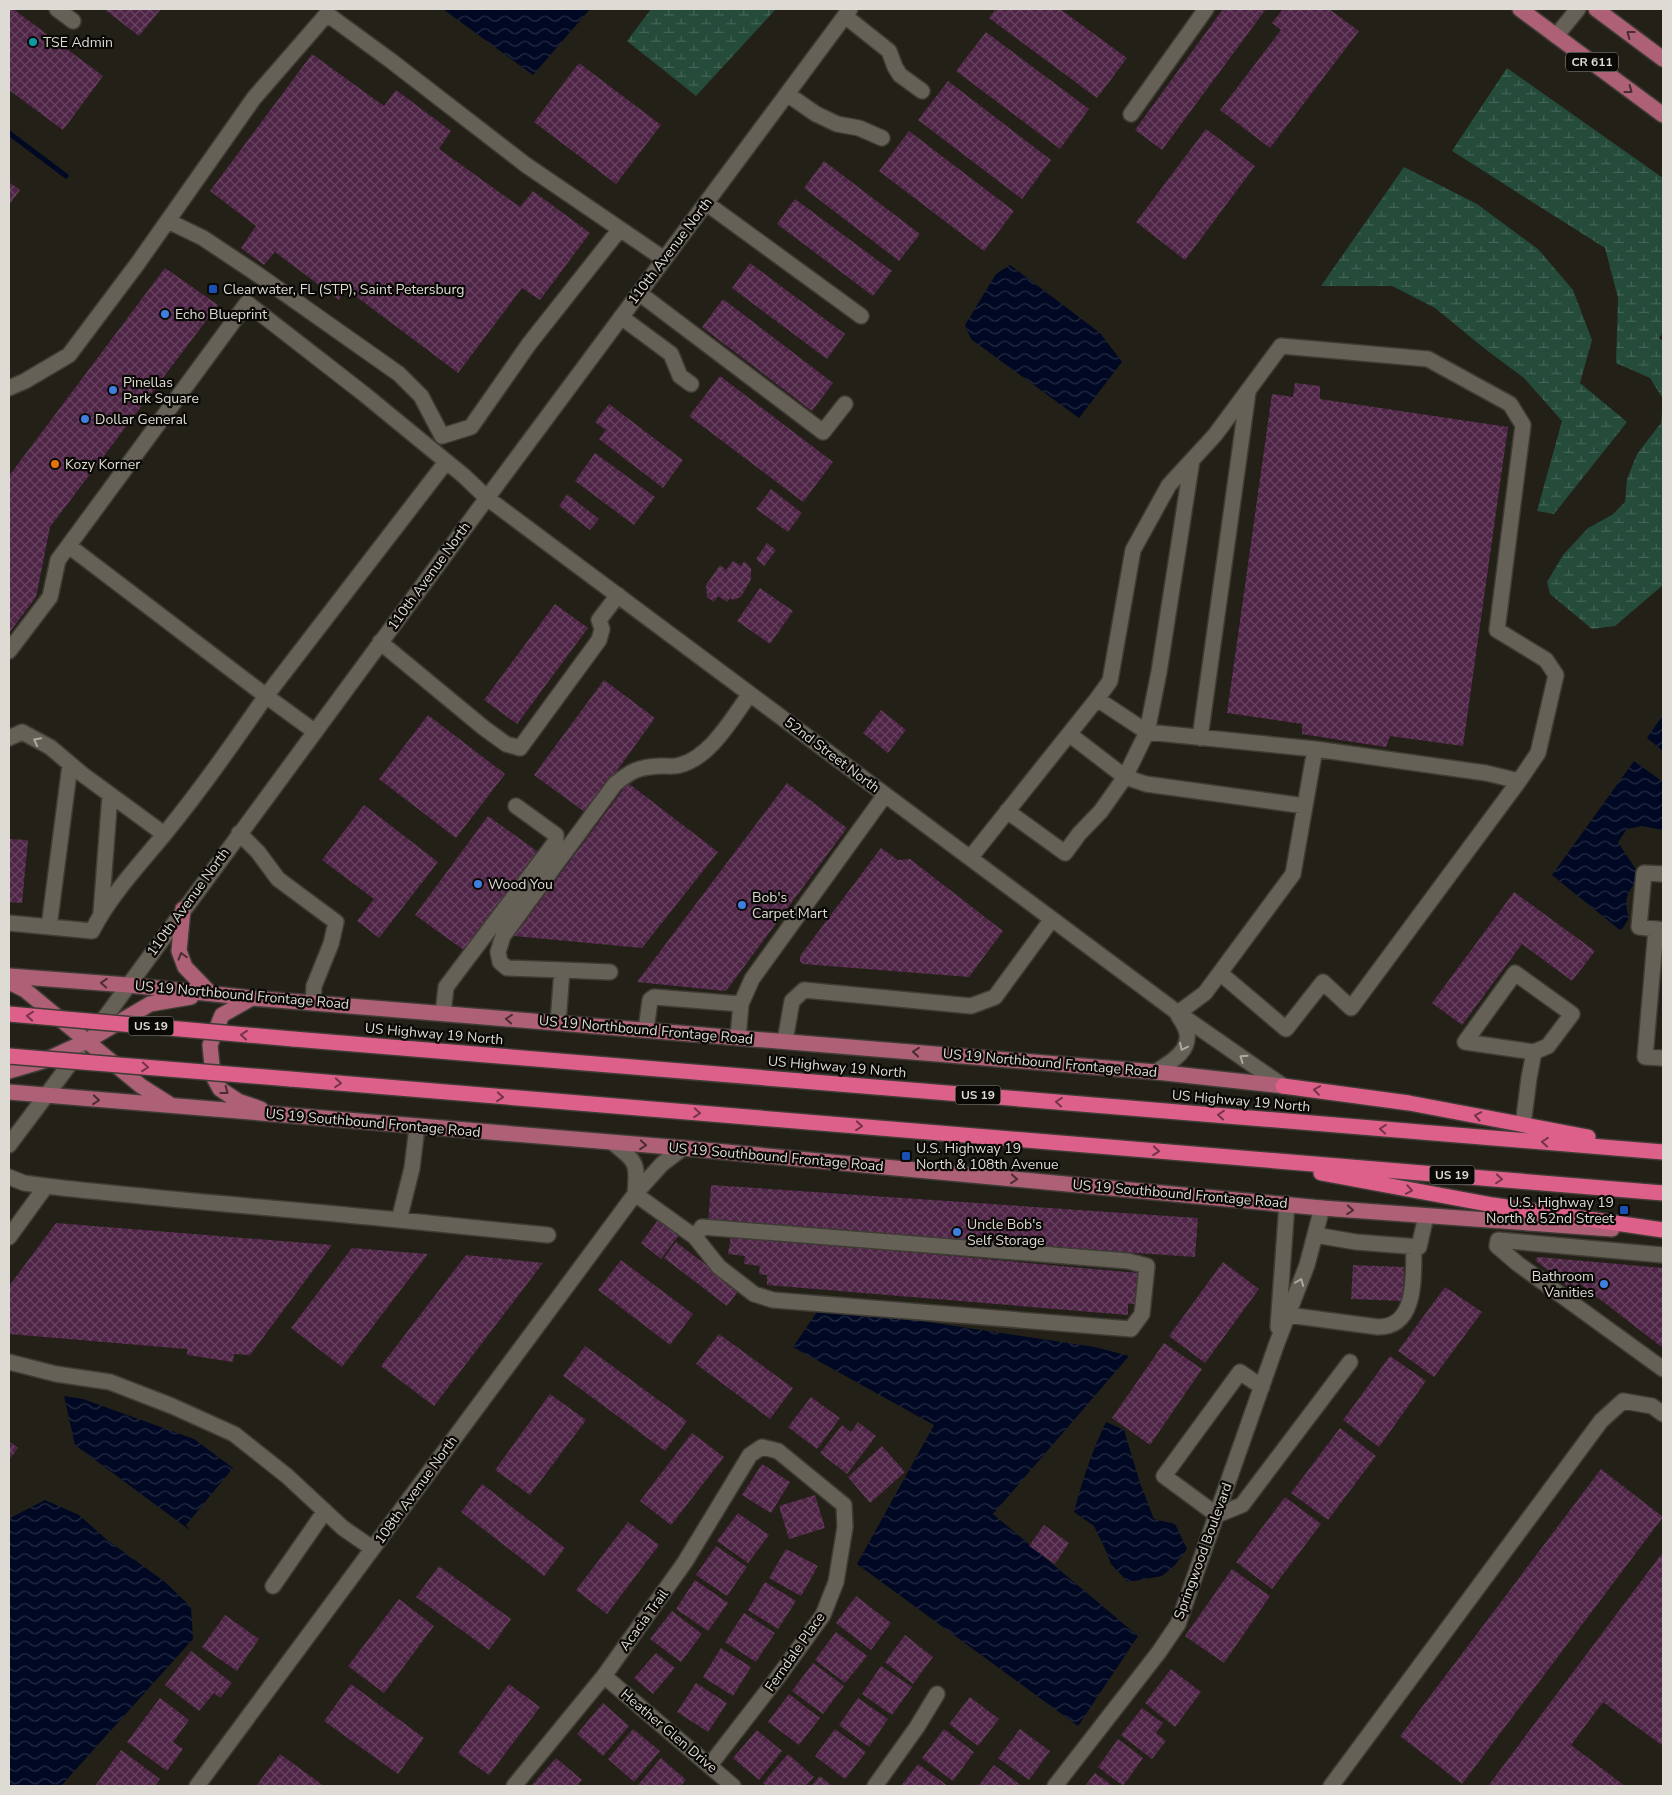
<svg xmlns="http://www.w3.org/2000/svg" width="1672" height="1795" font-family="'Nunito Sans',sans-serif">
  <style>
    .wetland { fill: url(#wetland-marsh) }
    .water { fill: url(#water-waves) }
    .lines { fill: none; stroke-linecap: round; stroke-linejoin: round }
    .stream { stroke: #000823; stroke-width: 5 }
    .building { fill: url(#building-cross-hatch) }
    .minor-casing { stroke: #3f3b35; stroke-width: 18 }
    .major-casing { stroke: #3f3b35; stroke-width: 18 }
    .highway-casing { stroke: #3f3b35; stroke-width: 18 }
    .minor { stroke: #656156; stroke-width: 15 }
    .major { stroke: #ad6076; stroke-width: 15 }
    .highway { stroke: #dd608b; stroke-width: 15 }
    .highway-bridge-casing { stroke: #3f3b35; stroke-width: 18; stroke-linecap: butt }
    .highway-bridge { stroke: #dd608b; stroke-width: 15 }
    .oneway { stroke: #4c2c33 }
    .oneway2 { stroke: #aeaaa2 }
    .oneway3 { stroke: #743448 }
    .culture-dot { fill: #0f9aa8; stroke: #0b0906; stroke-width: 2 }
    .transit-dot { fill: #1a4fb4; stroke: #0b0906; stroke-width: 2 }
    .shop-dot { fill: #3f7fe0; stroke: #0b0906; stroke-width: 2 }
    .food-dot { fill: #e8710a; stroke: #0b0906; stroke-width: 2 }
    .labels { text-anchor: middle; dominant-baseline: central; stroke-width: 4.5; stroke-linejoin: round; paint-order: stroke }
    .shield { fill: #0b0906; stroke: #9f9c97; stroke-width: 1 }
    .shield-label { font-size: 12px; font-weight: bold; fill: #dedbd5 }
    .poi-label { font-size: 14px; fill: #dedbd5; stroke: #0b0906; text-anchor: start }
    .street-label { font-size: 14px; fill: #dedbd5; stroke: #0b0906 }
  </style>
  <defs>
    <pattern id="wetland-marsh" width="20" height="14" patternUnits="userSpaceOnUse" patternTransform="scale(1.25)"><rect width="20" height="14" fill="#254b3b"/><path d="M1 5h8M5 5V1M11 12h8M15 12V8" fill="none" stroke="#446456"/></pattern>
    <pattern id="water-waves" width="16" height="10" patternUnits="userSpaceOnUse" patternTransform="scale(1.25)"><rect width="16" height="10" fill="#000823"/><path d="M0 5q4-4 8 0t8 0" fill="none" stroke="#252b42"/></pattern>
    <pattern id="building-cross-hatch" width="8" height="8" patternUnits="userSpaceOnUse" patternTransform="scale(1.25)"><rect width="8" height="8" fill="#4f2547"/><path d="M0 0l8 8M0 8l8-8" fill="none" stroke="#684461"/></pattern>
  </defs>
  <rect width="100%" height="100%" fill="#232017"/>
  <path class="wetland" d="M651 9H776L696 96 627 41Z
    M1507 68 1663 178V332L1659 338 1663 341V585L1615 626 1592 629 1550 594 1547 582 1563 555 1588 528 1612 515 1625 502 1627 479 1637 454 1661 423 1663 399 1650 378 1616 363 1618 298 1605 248 1452 151Z
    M1404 167 1477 204 1538 249 1573 290 1592 340 1580 383 1627 422 1554 514 1537 511 1562 421 1524 378 1485 349 1435 308 1392 286H1321Z"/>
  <path class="water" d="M443 9H590L533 75Z
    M1010 265 1100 333 1122 362 1079 418 971 339 965 325 996 274Z
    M1663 715V751L1647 738Z
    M1634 761 1663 782V830L1642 826 1627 829 1618 842 1640 876C1627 894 1623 897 1629 918L1621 931 1552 875Z
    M821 1306 1095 1347 1129 1356 993 1514 1138 1636 1078 1726 857 1564 934 1425 793 1347Z
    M64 1396 83 1399 194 1439 233 1468 186 1525 191 1531 75 1445Z
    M1106 1422 1124 1430 1140 1483 1154 1519 1175 1524 1187 1549 1175 1565 1162 1576 1128 1582 1111 1564 1106 1551 1094 1526 1074 1512C1082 1481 1092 1451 1106 1422Z
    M45 1500 79 1515 106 1539 165 1582 191 1607 193 1639 61 1786H9V1521L12 1517Z"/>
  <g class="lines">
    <path class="stream" d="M9 133 66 176"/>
  </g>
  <path class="building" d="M9 9H13L103 76 63 130 9 90Z
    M104 9H161L139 36Z
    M996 9H1060L1127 58 1097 98 989 18Z
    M1223 9H1266L1162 150 1135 130Z
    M1283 9H1329L1359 31 1270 148 1220 110 1281 30 1272 23Z
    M986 32 1089 109 1060 149 956 71Z
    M312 54 384 106 396 90 451 131 439 149 520 207 533 191 590 233 540 300 522 288 458 373 345 288 339 300 275 252 264 265 241 248 256 226 210 191Z
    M579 63 661 125 616 184 534 122Z
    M948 81 1051 160 1022 199 918 120Z
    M1206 129 1255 166 1185 260 1136 222Z
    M909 131 1014 211 984 251 879 171Z
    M824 161 920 234 899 261 804 188Z
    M9 182 20 190 9 205Z
    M795 199 892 271 873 296 777 224Z
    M750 263 845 334 827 359 732 288Z
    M165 268 218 305 50 527 36 597 9 633V476Z
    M723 299 833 383 812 411 702 327Z
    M720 376 833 462 803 502 689 416Z
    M1295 383 1320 386V399L1508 427 1463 746 1390 736 1386 747 1302 734V724L1227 713 1272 394 1293 397Z
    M609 404 683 460 663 488 599 439 606 430 595 422Z
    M595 453 655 497 634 525 575 481Z
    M771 489 802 513 788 532 756 509Z
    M567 494 599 519 590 530 559 506Z
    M767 543 776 550 764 566 756 559Z
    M733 561 741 566 744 561 751 568V579L741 597 733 600 730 598 727 602 718 596 714 602 707 597 706 585 720 565 726 570Z
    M760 588 793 611 770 644 737 621Z
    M555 604 588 628 517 724 484 700Z
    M604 680 655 718 586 813 534 775Z
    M881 710 906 730 888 753 863 733Z
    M428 715 505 774 456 838 379 779Z
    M628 783 718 852 642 948 514 936Z
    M787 783 847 828 726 991 637 982Z
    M364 805 438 862 379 938 357 921 374 899 322 860Z
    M488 816 541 854 468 953 415 915Z
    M9 839 28 840 22 903 9 902Z
    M881 848 898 860 910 859 1003 931 969 977 803 964 800 961V956Z
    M1514 892 1595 951 1572 981 1522 944 1462 1025 1432 1003Z
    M711 1185 1198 1218 1195 1257 708 1224Z
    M658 1220 679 1235 661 1259 641 1243Z
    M56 1223 332 1245 250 1355 234 1354 233 1362 187 1355V1349L9 1334V1286Z
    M731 1236 1138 1273 1137 1304H1128V1315L767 1285V1275L759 1274 760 1266 744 1264 745 1256 728 1254Z
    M676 1242 739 1290 727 1306 664 1258Z
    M352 1248 428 1254 342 1367 291 1328Z
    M466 1255 543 1263 434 1406 381 1366Z
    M1538 1257 1663 1268V1348L1579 1283 1572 1290 1535 1260Z
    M621 1260 693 1314 670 1345 598 1290Z
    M1223 1262 1259 1289 1205 1363 1169 1336Z
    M1353 1265 1404 1267 1403 1301 1351 1299Z
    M1445 1287 1482 1312 1434 1377 1398 1351Z
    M719 1334 793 1388 770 1419 696 1364Z
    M1164 1343 1202 1369 1150 1445 1112 1418Z
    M585 1346 687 1421 665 1451 563 1376Z
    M1390 1356 1426 1381 1379 1447 1343 1420Z
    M550 1394 586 1420 530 1495 495 1470Z
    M811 1397 840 1418 817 1449 788 1427Z
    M858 1422 876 1436 847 1474 820 1453 842 1425 851 1432Z
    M1340 1428 1376 1456 1328 1520 1291 1493Z
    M692 1433 724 1457 671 1525 640 1501Z
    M9 1441 18 1448 9 1460Z
    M882 1446 905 1472 870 1503 848 1477Z
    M762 1464 790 1482 771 1513 742 1495Z
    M1601 1469 1663 1517 1462 1784 1400 1736Z
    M482 1484 565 1548 544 1576 461 1512Z
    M815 1495 825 1528 789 1539 779 1506Z
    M1285 1497 1321 1524 1272 1589 1236 1562Z
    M738 1513 769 1535 748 1563 717 1541Z
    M628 1522 659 1545 607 1614 576 1590Z
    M1044 1525 1069 1543 1055 1564 1029 1546Z
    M716 1546 747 1567 727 1596 696 1575Z
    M786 1549 818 1566 801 1596 769 1578Z
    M1663 1552V1746L1603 1702 1571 1745 1625 1786H1488Z
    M439 1566 511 1619 489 1650 416 1597Z
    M1232 1569 1270 1596 1224 1663 1185 1636Z
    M695 1580 728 1603 708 1631 676 1609Z
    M765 1582 796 1601 778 1629 748 1610Z
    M856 1596 891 1623 871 1650 836 1623Z
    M399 1599 434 1626 384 1693 348 1666Z
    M672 1611 702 1634 681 1662 650 1639Z
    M744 1613 775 1633 756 1662 725 1642Z
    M225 1615 259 1639 237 1671 202 1647Z
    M836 1632 867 1656 845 1683 815 1660Z
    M905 1635 933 1657 913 1684 885 1662Z
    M721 1648 751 1667 733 1696 703 1677Z
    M191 1651 232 1683 220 1698 214 1693 199 1711 165 1685Z
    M656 1653 675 1668 653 1694 634 1678Z
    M813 1663 844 1686 823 1714 792 1691Z
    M881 1666 912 1687 892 1715 862 1694Z
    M1171 1669 1201 1692 1175 1727 1145 1703Z
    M696 1683 727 1703 708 1732 677 1712Z
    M351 1684 424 1738 398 1774 324 1721Z
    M509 1684 540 1707 489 1775 458 1753Z
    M789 1694 820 1718 799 1745 768 1722Z
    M970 1697 999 1719 978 1746 949 1724Z
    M160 1698 189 1720 173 1742 183 1749 167 1771 127 1742Z
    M858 1698 888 1719 869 1747 839 1725Z
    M603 1703 629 1726 603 1756 577 1734Z
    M1142 1708 1163 1723 1156 1733 1166 1741 1152 1759 1121 1735Z
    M633 1729 660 1751 634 1782 608 1759Z
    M835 1729 866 1752 845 1779 815 1756Z
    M944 1729 974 1752 953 1781 922 1758Z
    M1020 1729 1050 1751 1029 1780 998 1758Z
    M757 1730 782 1751 759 1780 733 1758Z
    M1118 1739 1143 1758 1123 1786 1098 1767Z
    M121 1750 160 1779 155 1786H95Z
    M280 1754 324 1786H256Z
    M788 1754 814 1777 805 1786H767L763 1783Z
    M556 1758 582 1780 577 1786H531Z
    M661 1758 686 1780 681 1786H637Z
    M918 1764 948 1786H901Z
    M994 1765 1022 1786H978Z
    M1095 1773 1113 1786H1085Z
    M820 1776 832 1786H811Z"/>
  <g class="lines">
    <defs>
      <path id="minor" d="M57 9 73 21
        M845 16 889 51 895 67 900 75 922 91
        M1556 36 1578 9
        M787 94 816 114 837 124 859 128 882 138
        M1131 114 1206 9
        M706 203 861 316
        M168 221 203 238 257 274 399 374 421 396 442 436 471 427 529 344 620 229
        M639 293 823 432 845 404
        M621 317 671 354 680 376 691 384
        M9 388 25 381 69 355 138 263 254 98 327 14 390 60 526 165 664 259
        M380 642 484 728 506 744 520 748 599 640 602 629 599 620 618 595
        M9 651 50 597 58 560 247 303 364 394 464 476 487 498 1178 1013 1283 1086
        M1097 699 1110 681 1133 550 1169 485 1215 435 1281 346 1428 359 1510 404 1523 425 1497 630 1546 660 1556 675 1538 753 1519 781 1486 773 1315 749
        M314 731 266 696 446 462
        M1069 734 1125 777 1146 784 1305 806
        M9 738 22 732 50 747 82 774 164 834
        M1200 738 1248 392
        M1007 811 1065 853 1079 834 1101 811 1125 777 1147 732 1159 672 1192 460
        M239 833 258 852 278 879 336 922 331 944 314 986 313 1003
        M970 858 1097 699 1147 732 1315 749 1293 874 1205 993 1178 1013
        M101 913 110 795
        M9 923 92 931C111 894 141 863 167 831 202 788 234 742 266 696L69 546
        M49 927 70 765
        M1656 929 1639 927 1644 873 1663 874
        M1663 930 1656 929 1645 1057 1663 1058
        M562 970 507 968 500 962 498 952 503 936 615 784C632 770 639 767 661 766 667 766 675 767 680 765 711 757 732 718 750 694
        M1220 973 1286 1029 1323 982 1351 1008 1519 781
        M443 1013 446 987 556 841V835L516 806
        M558 1023 562 970 610 972
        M646 1030 650 1000 654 997 741 1004
        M95 1031 487 498 850 9
        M738 1037 741 1004 752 979 885 795
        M785 1041 792 1001 804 990 971 1006 995 997 1052 919
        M1156 1072C1169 1063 1190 1052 1187 1033 1186 1027 1181 1020 1178 1015
        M1523 1125 1529 1078 1534 1052 1548 1046 1572 1014 1515 973 1465 1042 1534 1052
        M613 1143C637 1162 638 1163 635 1194
        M9 1145 78 1053
        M9 1177 24 1183 46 1186
        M635 1194 695 1237 719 1267 754 1294 773 1300 1131 1329 1142 1314 1147 1266 1128 1261 702 1227 695 1237
        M399 1220 548 1235
        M1315 1235 1356 1242 1419 1247 1426 1216
        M9 1237 46 1186C164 1200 282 1208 399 1220L412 1168 417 1127
        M1663 1255 1498 1240 1497 1246 1518 1264 1663 1369
        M1288 1315 1378 1327C1418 1327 1413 1275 1414 1246
        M1278 1327 1287 1204
        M9 1362 56 1374 110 1382 172 1406 234 1434 287 1476 343 1528 372 1548
        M1262 1387 1240 1372 1164 1476 1217 1515 1242 1505 1350 1362
        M273 1586 325 1511
        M604 1676 733 1786
        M197 1786 635 1194 662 1164 683 1148
        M514 1786 604 1676 685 1562 750 1455 762 1447 778 1451 844 1505 845 1527 836 1582 823 1615 778 1677 710 1765
        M875 1786 917 1727 937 1694
        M1055 1786 1159 1652 1178 1624 1277 1343 1307 1265 1322 1208
        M1331 1786 1601 1421 1623 1401 1652 1406 1663 1414"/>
      <path id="major" d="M1520 9 1663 115
        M1596 9 1663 59
        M183 909 179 951 185 967 210 993
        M9 976 128 985 252 998 1156 1072 1283 1086
        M9 982 25 990 141 1086 171 1105
        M252 998 222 1015 210 1045 213 1076 220 1089 238 1101 261 1109
        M9 1071 43 1061 87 1041 150 1004 191 997
        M9 1092 683 1148 1322 1208 1612 1229"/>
      <path id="highway" d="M293 1039 1663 1152
        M290 1079 1663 1193
        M1283 1086 1409 1103 1588 1137
        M1321 1173 1493 1205 1663 1230"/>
    </defs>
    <use href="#minor" class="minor-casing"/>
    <use href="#major" class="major-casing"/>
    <use href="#highway" class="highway-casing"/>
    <use href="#minor" class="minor"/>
    <use href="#major" class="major"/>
    <use href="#highway" class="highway"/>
    <defs>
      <path id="highway-bridge" d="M9 1014 293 1039
        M9 1056 290 1079"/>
    </defs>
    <use href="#highway-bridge" class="highway-bridge-casing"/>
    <use href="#highway-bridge" class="highway-bridge"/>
  </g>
  <defs><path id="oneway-chevron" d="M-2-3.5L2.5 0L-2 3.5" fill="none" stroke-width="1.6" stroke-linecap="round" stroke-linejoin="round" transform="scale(1.25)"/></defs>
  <g class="oneway">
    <use href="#oneway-chevron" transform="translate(1630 34) rotate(-143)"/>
    <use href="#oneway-chevron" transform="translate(1629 90) rotate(37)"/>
    <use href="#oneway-chevron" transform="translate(182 956) rotate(-106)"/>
    <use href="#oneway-chevron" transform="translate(104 983) rotate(-176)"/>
    <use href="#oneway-chevron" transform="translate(509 1019) rotate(-175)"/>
    <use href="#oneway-chevron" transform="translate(916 1052) rotate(-175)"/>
    <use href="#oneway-chevron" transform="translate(225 1091) rotate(37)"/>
    <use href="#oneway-chevron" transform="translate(96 1100) rotate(5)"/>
    <use href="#oneway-chevron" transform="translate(643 1145) rotate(5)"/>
    <use href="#oneway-chevron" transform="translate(1014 1179) rotate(5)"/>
    <use href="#oneway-chevron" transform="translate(1350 1210) rotate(4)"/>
  </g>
  <g class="oneway2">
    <use href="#oneway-chevron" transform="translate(37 741) rotate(-152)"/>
    <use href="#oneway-chevron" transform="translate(1183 1047) rotate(115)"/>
    <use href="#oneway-chevron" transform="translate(1243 1058) rotate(-145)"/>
    <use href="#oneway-chevron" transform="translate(1300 1282) rotate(-69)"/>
  </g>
  <g class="oneway3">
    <use href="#oneway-chevron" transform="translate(30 1016) rotate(-175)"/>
    <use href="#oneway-chevron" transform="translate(244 1035) rotate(-175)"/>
    <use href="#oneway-chevron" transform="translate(145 1067) rotate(5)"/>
    <use href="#oneway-chevron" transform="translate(338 1083) rotate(5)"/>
    <use href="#oneway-chevron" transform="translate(1317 1090) rotate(-172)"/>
    <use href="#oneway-chevron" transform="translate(500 1097) rotate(5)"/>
    <use href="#oneway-chevron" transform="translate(1059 1102) rotate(-175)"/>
    <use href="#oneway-chevron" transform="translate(697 1113) rotate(5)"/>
    <use href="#oneway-chevron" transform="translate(1221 1115) rotate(-175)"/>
    <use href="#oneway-chevron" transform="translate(1478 1116) rotate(-169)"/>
    <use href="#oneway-chevron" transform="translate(859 1126) rotate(5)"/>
    <use href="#oneway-chevron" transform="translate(1383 1129) rotate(-175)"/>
    <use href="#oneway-chevron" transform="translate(1545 1142) rotate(-175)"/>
    <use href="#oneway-chevron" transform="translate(1156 1151) rotate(5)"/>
    <use href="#oneway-chevron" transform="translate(1499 1179) rotate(5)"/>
    <use href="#oneway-chevron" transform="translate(1409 1190) rotate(11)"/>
  </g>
  <circle class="culture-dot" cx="33" cy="42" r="5"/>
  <g class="transit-dot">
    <rect x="208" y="284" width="10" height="10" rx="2.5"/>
    <rect x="901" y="1151" width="10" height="10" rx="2.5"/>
    <rect x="1619" y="1205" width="10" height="10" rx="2.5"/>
  </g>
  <g class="shop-dot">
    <circle cx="165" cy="314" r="5"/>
    <circle cx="113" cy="390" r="5"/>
    <circle cx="85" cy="419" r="5"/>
    <circle cx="478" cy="884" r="5"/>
    <circle cx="742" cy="905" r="5"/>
    <circle cx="957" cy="1232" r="5"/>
    <circle cx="1604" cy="1284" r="5"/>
  </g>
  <circle class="food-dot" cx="55" cy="464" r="5"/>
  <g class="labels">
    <g class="shield">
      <rect x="1566" y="52.5" width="52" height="19" rx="4"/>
      <rect x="128.5" y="1016.5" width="45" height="19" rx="4"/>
      <rect x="955.5" y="1085.5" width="45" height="19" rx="4"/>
      <rect x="1429.5" y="1165.5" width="45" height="19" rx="4"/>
    </g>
    <g class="shield-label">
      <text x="1592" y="62">CR 611</text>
      <text x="151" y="1026">US 19</text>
      <text x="978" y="1095">US 19</text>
      <text x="1452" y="1175">US 19</text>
    </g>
    <g class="poi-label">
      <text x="43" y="42">TSE Admin</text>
      <text x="223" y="289">Clearwater, FL (STP), Saint Petersburg</text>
      <text x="175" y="314">Echo Blueprint</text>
      <text x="123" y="382">Pinellas<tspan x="123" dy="16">Park Square</tspan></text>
      <text x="95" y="419">Dollar General</text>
      <text x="65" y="464">Kozy Korner</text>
      <text x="488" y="884">Wood You</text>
      <text x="752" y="897">Bob's<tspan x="752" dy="16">Carpet Mart</tspan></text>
      <text x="916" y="1148">U.S. Highway 19<tspan x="916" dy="16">North &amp; 108th Avenue</tspan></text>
      <text x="1614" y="1202" text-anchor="end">U.S. Highway 19<tspan x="1614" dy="16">North &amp; 52nd Street</tspan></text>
      <text x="967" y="1224">Uncle Bob's<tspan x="967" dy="16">Self Storage</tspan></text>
      <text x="1594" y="1276" text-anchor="end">Bathroom<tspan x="1594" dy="16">Vanities</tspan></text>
    </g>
    <g class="street-label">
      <text transform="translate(670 251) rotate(-53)">110th Avenue North</text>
      <text transform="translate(429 576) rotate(-54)">110th Avenue North</text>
      <text transform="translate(832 755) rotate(37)">52nd Street North</text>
      <text transform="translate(188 902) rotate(-54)">110th Avenue North</text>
      <text transform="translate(242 995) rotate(5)">US 19 Northbound Frontage Road</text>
      <text transform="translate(646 1030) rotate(5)">US 19 Northbound Frontage Road</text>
      <text transform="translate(434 1034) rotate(5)">US Highway 19 North</text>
      <text transform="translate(1050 1063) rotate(5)">US 19 Northbound Frontage Road</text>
      <text transform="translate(837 1067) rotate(5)">US Highway 19 North</text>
      <text transform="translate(1241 1101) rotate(5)">US Highway 19 North</text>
      <text transform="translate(373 1123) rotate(5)">US 19 Southbound Frontage Road</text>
      <text transform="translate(776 1157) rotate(5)">US 19 Southbound Frontage Road</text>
      <text transform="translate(1180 1194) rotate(5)">US 19 Southbound Frontage Road</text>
      <text transform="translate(416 1490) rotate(-54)">108th Avenue North</text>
      <text transform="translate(1203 1551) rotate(-70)">Springwood Boulevard</text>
      <text transform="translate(644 1620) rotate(-54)">Acacia Trail</text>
      <text transform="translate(795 1652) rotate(-55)">Ferndale Place</text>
      <text transform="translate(669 1731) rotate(40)">Heather Glen Drive</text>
    </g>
  </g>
  <rect width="1672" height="1795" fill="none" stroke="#dedbd5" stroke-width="20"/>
</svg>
